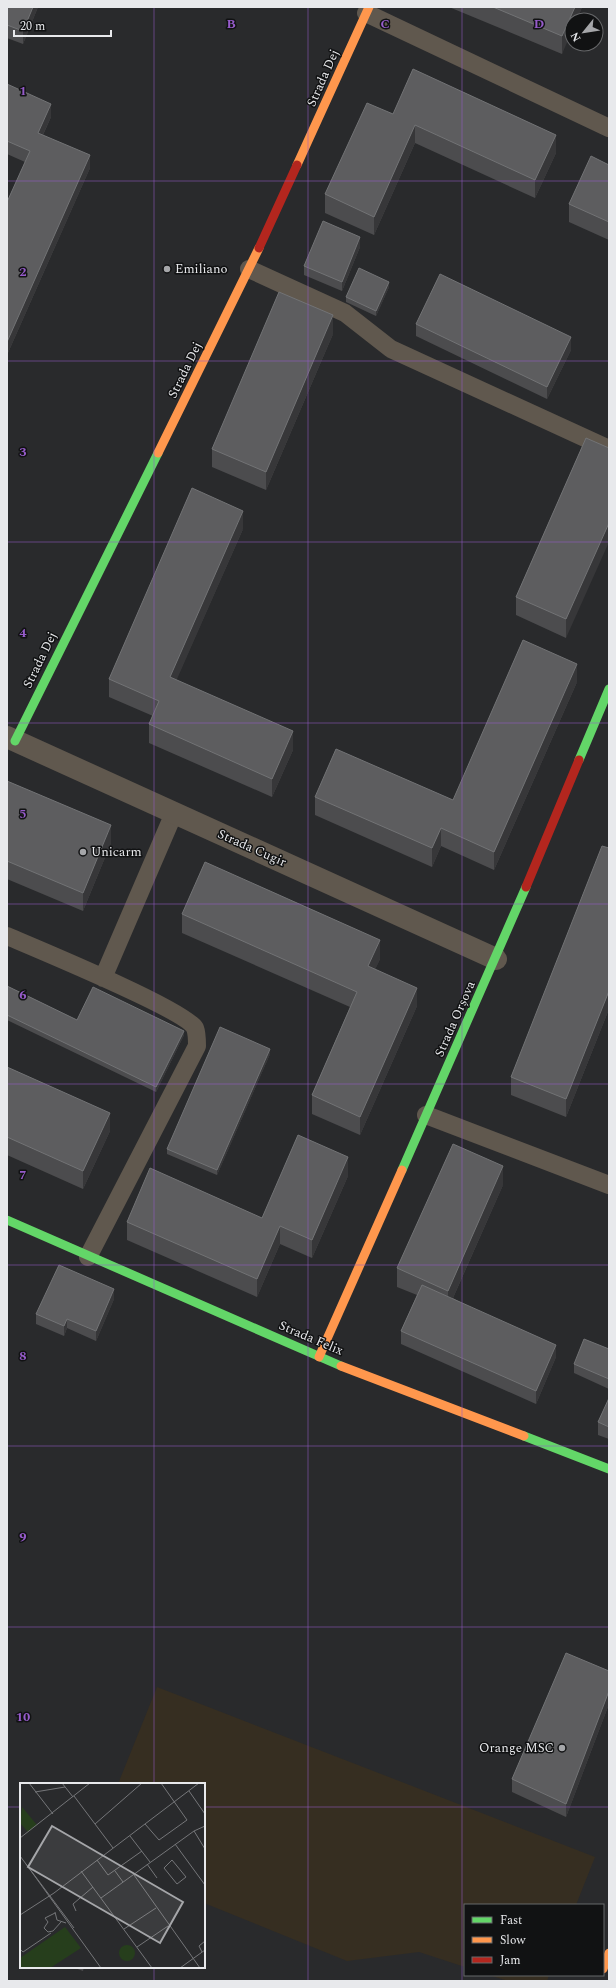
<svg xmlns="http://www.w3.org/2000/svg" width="616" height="1988" font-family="Spectral,serif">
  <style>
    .industrial { fill: #362e21 }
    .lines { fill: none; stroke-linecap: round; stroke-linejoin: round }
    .lane { stroke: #60584e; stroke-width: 18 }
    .street { stroke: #60584e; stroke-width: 22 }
    .fast { stroke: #63d668; stroke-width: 9 }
    .slow { stroke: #ff974d; stroke-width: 9 }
    .jam { stroke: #b3261e; stroke-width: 9 }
    .wall { fill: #4c4c4e }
    .shaded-wall { fill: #373739 }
    .building { fill: #5d5d5f; stroke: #727375 }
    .grid { fill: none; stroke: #965bca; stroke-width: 1; stroke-opacity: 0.55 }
    .poi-dot { fill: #a5a6a9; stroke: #111213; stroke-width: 1.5 }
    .labels { text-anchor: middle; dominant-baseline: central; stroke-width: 3; stroke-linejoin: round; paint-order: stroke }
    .street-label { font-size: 13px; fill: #e8e9ec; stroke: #111213 }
    .poi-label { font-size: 13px; fill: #e8e9ec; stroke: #111213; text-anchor: start }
    .inset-road { fill: none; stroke: #757679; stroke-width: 1 }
    .view { fill: #a5a6a9; fill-opacity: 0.15; stroke: #a5a6a9; stroke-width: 2 }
    .inset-edge { fill: none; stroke: #e8e9ec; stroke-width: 2 }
    .grid-label { font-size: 13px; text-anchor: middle; font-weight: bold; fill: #965bca; stroke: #111213; stroke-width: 3; stroke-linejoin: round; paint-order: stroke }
  </style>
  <rect width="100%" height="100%" fill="#292a2c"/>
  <path class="industrial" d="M157 1687 595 1857 576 1905H465V1967L419 1952 347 1961 204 1903V1784H118Z
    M489 1975H549L547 1981H508Z"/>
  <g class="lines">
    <path class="lane" d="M366 13 609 128
      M249 269 345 313 391 349 609 449
      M7 936C35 948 185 1010 195 1028 197 1033 197 1041 197 1046L88 1257
      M103 978 174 813
      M426 1115 609 1185"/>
    <path class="street" d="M7 737 496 959"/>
    <path class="fast" d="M15 741 158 453
      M579 760 609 689
      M402 1170 526 887
      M7 1220 341 1366
      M524 1436 609 1469"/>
    <path class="slow" d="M297 165 369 7
      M158 453 259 248
      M319 1357 402 1170
      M341 1366 524 1436
      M603 1969 609 1953"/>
    <path class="jam" d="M259 248 297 165
      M526 887 579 760"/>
  </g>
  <path class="wall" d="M7 7H38L23 44 7 38Z
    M449 7H582L577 20H572L562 54Z
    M7 84 51 117 43 135 90 168 7 355V202L25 162 7 154Z
    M393 114 556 153 535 198 415 143 374 235 325 213V194Z
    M609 165V240L569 222V204Z
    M360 247 342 291 304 275V266Z
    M389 287 376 316 346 302V297Z
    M416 324 571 350 547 399 416 336Z
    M333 334 266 490 212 467V449Z
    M586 438 566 638 516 615V597Z
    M243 529 176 680 293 750 272 797 149 743V724L153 716 109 697V679Z
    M577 682 494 870 441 846 432 867 315 815V797L453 800Z
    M7 781 111 843 83 911 7 879Z
    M609 848V1009L566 1117 511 1095V1077Z
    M182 914 380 959 375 969 417 1006 360 1135 312 1114V1095L350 1007 182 933Z
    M7 986 77 1020 184 1035 156 1092 7 1020Z
    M270 1054 217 1175 167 1154V1149Z
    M7 1067 110 1131 83 1189 7 1155Z
    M348 1176 312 1258 280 1244 257 1297 127 1240V1222L262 1218Z
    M503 1185 453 1298 556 1357 536 1404 401 1344V1331L417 1295 397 1287V1268Z
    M114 1299 96 1341 67 1328 64 1336 36 1324V1314Z
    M609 1349V1389L574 1373V1364Z
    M609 1398V1439L598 1435V1422Z
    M609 1671V1704L566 1817 512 1792V1779Z
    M72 1967H84L83 1971Z"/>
  <path class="shaded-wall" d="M33 7H38L23 44V31Z
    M575 7H582L577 20H572V31L562 54V36Z
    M51 104V117L38 145V133Z
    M415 125V143L374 235V217Z
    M556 135V153L535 198V180Z
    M90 155V168L7 355V342Z
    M360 237V247L342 291V282Z
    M389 282V287L376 316V311Z
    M333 315V334L266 490V472Z
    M571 337V350L547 399V387Z
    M243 511V529L170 695V677Z
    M609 523V542L566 638V619Z
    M577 664V682L494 870V852Z
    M293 731V750L272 797V779Z
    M111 825V843L83 911V893Z
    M441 828V846L432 867V848Z
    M380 940V959L368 985V966Z
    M417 988V1006L360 1135V1117Z
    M609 991V1009L566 1117V1099Z
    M184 1031V1035L156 1092V1087Z
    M270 1049V1054L217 1175V1170Z
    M110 1113V1131L83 1189V1171Z
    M348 1157V1176L312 1258V1240Z
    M503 1166V1185L448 1309V1291Z
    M280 1226V1244L257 1297V1279Z
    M114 1289V1299L96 1341V1331Z
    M67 1319V1328L64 1336V1326Z
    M556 1345V1357L536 1404V1391Z
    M609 1691V1704L566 1817V1804Z"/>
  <path class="building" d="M7 7H33L23 31 7 25Z
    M493 7H575L562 36Z
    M413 69 556 135 535 180 415 125 374 217 325 194 367 103 393 114Z
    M7 84 51 104 38 133 90 155 7 342V202L30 151 7 141Z
    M591 156 609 165V222L569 204Z
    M323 221 360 237 342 282 304 266Z
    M359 268 389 282 376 311 346 297Z
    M440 274 571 337 547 387 416 324Z
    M279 292 333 315 266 472 212 449Z
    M586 438 609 448V523L566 619 516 597Z
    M192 488 243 511 170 677 293 731 272 779 149 724 159 701 109 679Z
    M523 640 577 664 494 852 441 828 432 848 315 797 336 749 453 800Z
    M7 781 111 825 83 893 7 861Z
    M602 846 609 848V991L566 1099 511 1077Z
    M205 862 380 940 368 966 417 988 360 1117 312 1095 357 992 182 914Z
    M7 986 77 1020 93 987 184 1031 156 1087 7 1015Z
    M220 1027 270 1049 217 1170 167 1149Z
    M7 1067 110 1113 83 1171 7 1137Z
    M298 1135 348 1157 312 1240 280 1226 257 1279 127 1222 150 1168 262 1218Z
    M453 1144 503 1166 448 1291 397 1268Z
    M59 1265 114 1289 96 1331 67 1319 64 1326 36 1314Z
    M422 1285 556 1345 536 1391 401 1331Z
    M584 1339 609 1349V1379L574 1364Z
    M609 1398V1427L598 1422Z
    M566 1653 609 1671V1691L566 1804 512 1779Z"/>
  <path class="grid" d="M154 7V1784M308 7V1981M462 7V1981M7 181H609M7 361H609M7 542H609M7 723H609M7 904H609M7 1084H609M7 1265H609M7 1446H609M7 1627H609M7 1807H21M204 1807H609M154 1967V1981"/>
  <g class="poi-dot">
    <circle cx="167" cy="269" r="4"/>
    <circle cx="83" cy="852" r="4"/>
    <circle cx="562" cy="1748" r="4"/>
  </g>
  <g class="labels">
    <g class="street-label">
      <text transform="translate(323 78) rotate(-66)">Strada Dej</text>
      <text transform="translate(185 370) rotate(-64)">Strada Dej</text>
      <text transform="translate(40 660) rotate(-64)">Strada Dej</text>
      <text transform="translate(252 848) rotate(24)">Strada Cugir</text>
      <text transform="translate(455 1019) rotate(-66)">Strada Orșova</text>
      <text transform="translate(311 1338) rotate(23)">Strada Felix</text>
    </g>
    <g class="poi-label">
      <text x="175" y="269">Emiliano</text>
      <text x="91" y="852">Unicarm</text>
      <text x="554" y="1748" text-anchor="end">Orange MSC</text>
    </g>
  </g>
  <g transform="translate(20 1783)">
    <rect width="185" height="185" fill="#292a2c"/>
    <path d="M2 24 17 42 8 49 0 40ZM45 144 61 165 30 185H0V175ZM99 170a8 8 0 1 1 16 0a8 8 0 1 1-16 0Z" fill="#263e1c"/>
    <path class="inset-road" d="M9 0 33 31M42 0 53 14M169 8 185 31M15 9 45 4M54 13 93 65M75 41 122 0M125 41 139 57 167 37 141 0M174 48 185 66M110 53 130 79M0 55 70 0M155 61 185 102M0 73 54 145M77 77 88 92 122 68M152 77 166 94 157 101 144 85ZM6 81 81 185M127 81 137 95M61 88 132 185M95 88 103 99M114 92 180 185M81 115 174 48 185 43M56 128 53 121 73 104M35 129 37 137 46 140M35 130 25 135 28 139 24 145 28 149 33 148 41 139M0 132 34 110 179 0M104 146 136 125M117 164 148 143M0 166 3 169 31 150M182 169 179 163 185 158M160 185 185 167"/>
    <path class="view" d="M32 43 163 119 140 160 8 84Z"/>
    <rect width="185" height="185" class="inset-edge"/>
  </g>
  <g class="grid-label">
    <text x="231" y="28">B</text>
    <text x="385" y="28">C</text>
    <text x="539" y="28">D</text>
    <text x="23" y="95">1</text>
    <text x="23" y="276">2</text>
    <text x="23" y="456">3</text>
    <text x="23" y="637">4</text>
    <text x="23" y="818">5</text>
    <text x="23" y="999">6</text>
    <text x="23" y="1179">7</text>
    <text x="23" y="1360">8</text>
    <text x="23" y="1541">9</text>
    <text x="23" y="1721">10</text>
  </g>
  <rect width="616" height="1988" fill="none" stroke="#e8e9ec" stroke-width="16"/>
  <rect x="464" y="1904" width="140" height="72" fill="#111213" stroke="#67686a"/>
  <rect x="472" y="1917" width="20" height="6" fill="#63d668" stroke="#67686a"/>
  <text x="500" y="1924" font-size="12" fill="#e8e9ec">Fast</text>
  <rect x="472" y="1937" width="20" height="6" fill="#ff974d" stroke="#67686a"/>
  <text x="500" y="1944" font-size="12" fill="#e8e9ec">Slow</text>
  <rect x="472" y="1957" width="20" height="6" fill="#b3261e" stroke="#67686a"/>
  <text x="500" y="1964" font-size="12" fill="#e8e9ec">Jam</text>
  <g transform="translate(584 32) rotate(240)"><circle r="19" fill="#111213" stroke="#67686a"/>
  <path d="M0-3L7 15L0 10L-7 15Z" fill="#a5a6a9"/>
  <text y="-6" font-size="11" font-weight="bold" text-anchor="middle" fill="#e8e9ec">N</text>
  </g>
  <path d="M14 30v6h97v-6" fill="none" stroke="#e8e9ec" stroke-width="2"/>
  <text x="20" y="30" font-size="12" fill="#e8e9ec" stroke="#111213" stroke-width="3" paint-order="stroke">20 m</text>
</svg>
